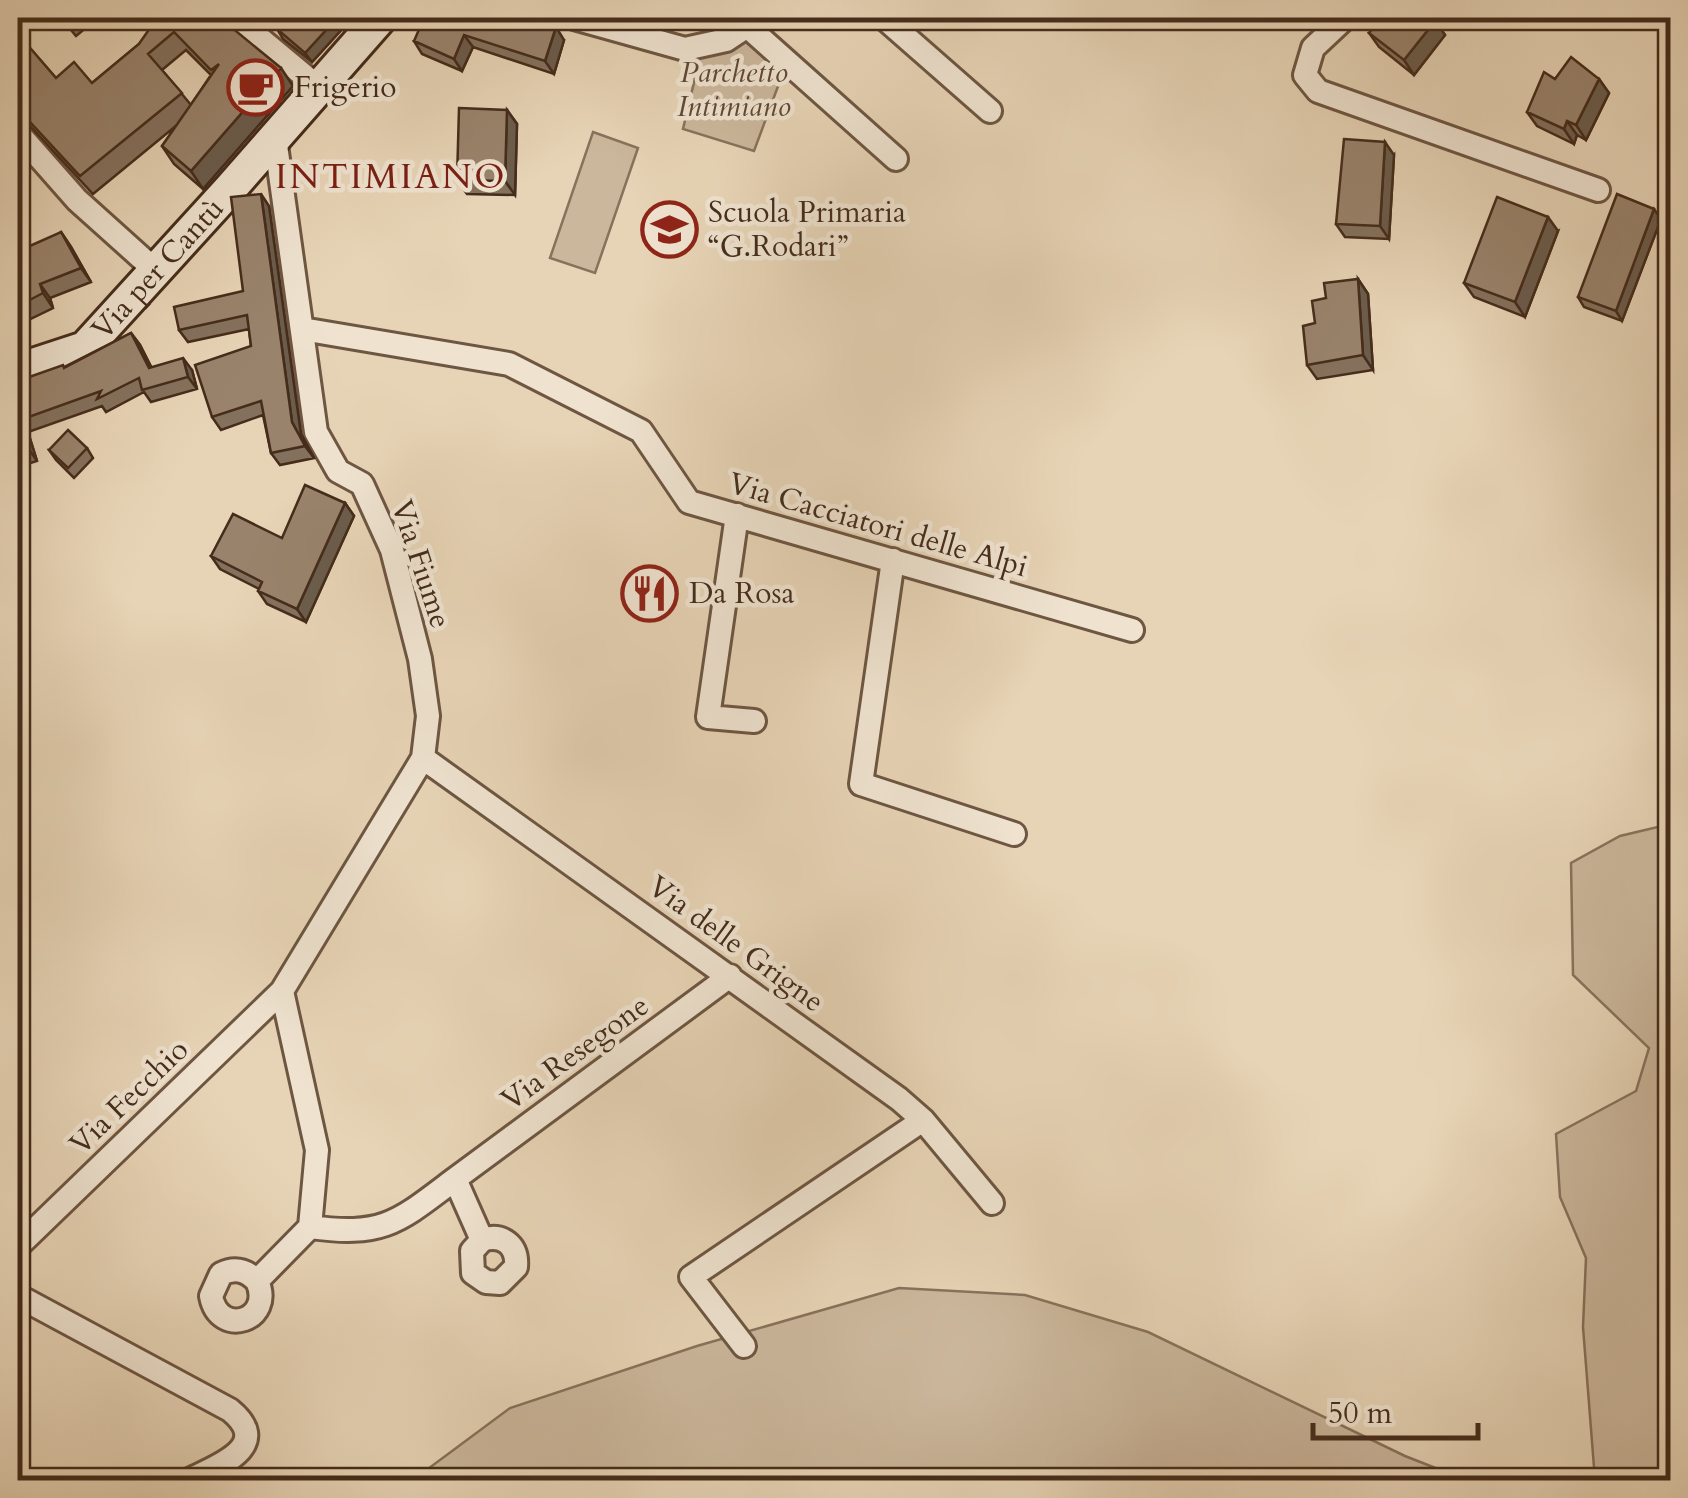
<svg xmlns="http://www.w3.org/2000/svg" width="1688" height="1498" font-family="Cardo,serif">
  <style>
    .green { fill: #cbb79c; stroke: #88725c; stroke-width: 2.5 }
    .lines { fill: none; stroke-linecap: round; stroke-linejoin: round }
    .street-casing { stroke: #6e5642; stroke-width: 28 }
    .secondary-casing { stroke: #452c1b; stroke-width: 38 }
    .street { stroke: #efe3d0; stroke-width: 22 }
    .secondary { stroke: #efe3d0; stroke-width: 32 }
    .wall { fill: #84715d; stroke: #452c1b; stroke-width: 2.5; fill-rule: evenodd }
    .shaded-wall { fill: #6b5c4c; stroke: #452c1b; stroke-width: 2.5 }
    .building { fill: #99836c; stroke: #452c1b; stroke-width: 2.5 }
    .labels { text-anchor: middle; dominant-baseline: central; stroke-width: 9; stroke-linejoin: round; paint-order: stroke }
    .park-label { font-size: 30px; font-style: italic; fill: #604835; stroke: #efe3d0 }
    .poi-label { font-size: 30px; fill: #452c1b; stroke: #efe3d0; text-anchor: start }
    .street-label { font-size: 30px; fill: #452c1b; stroke: #efe3d0 }
    .quarter-label { font-size: 35px; letter-spacing: 2.5px; fill: #7a1f14; stroke: #efe3d0 }
  </style>
  <rect width="100%" height="100%" fill="#e7d4b6"/>
  <filter id="stains"><feTurbulence type="fractalNoise" baseFrequency=".002" numOctaves="4"/><feColorMatrix values="0 0 0 0 .2 0 0 0 0 .09 0 0 0 0 .02 0 0 0 .5 -.17"/></filter>
  <radialGradient id="worn" r=".72"><stop offset=".6" stop-color="#630" stop-opacity="0"/><stop offset="1" stop-color="#630" stop-opacity=".3"/></radialGradient>
  <path class="green" d="M747 26 787 62 754 151 683 129 699 61 683 56Z
    M593 132 638 148 595 273 550 258Z
    M1670 824V1480H1595L1583 1327 1586 1258 1560 1197 1556 1134 1636 1091 1649 1048 1573 975 1571 863 1620 836Z
    M899 1288 1025 1295 1148 1332 1405 1456 1466 1480H413L510 1408 697 1346Z"/>
  <g class="lines">
    <defs>
      <path id="street" d="M235 18 319 88
        M574 18 685 49 726 40 759 18
        M884 18 990 111
        M1345 18 1313 48 1305 75 1318 91 1598 190
        M747 26 896 159
        M18 133 77 200 156 271
        M302 329 509 364 641 431 689 502 1132 630
        M737 515 708 717 754 721
        M893 560 861 784 1014 834
        M423 758 899 1099 923 1120 992 1203
        M455 1179 730 976
        M310 1227C384 1237 398 1222 455 1179L482 1240 472 1251 473 1273 486 1282 500 1283 516 1267C518 1245 502 1233 482 1240
        M18 1246 282 991 423 758 428 716 420 659 392 550 362 484 338 471 316 432 275 138
        M257 1281C275 1320 219 1339 211 1296L221 1274C235 1267 246 1270 257 1281L310 1227 317 1150 282 991
        M18 1296 230 1410C274 1446 218 1466 189 1480
        M744 1346 691 1277 923 1120"/>
      <g id="secondary">
        <path id="s1" d="M18 370 85 348 229 190 380 18"/>
      </g>
    </defs>
    <use href="#street" class="street-casing"/>
    <use href="#secondary" class="secondary-casing"/>
    <use href="#street" class="street"/>
    <use href="#secondary" class="secondary"/>
  </g>
  <path class="wall" d="M61 18H98L76 36Z
    M152 18H222L293 86 203 189 174 164 162 146 177 125 93 194 18 113V34L56 78 92 83 139 44 156 21ZM186 50 211 75 191 105 162 70Z
    M337 18 344 27 312 62 283 39 277 29Z
    M1435 21 1445 35 1414 75 1379 47 1369 33Z
    M499 22 564 40 554 74 473 47 462 71 422 54 414 41Z
    M1555 79H1599L1609 93 1586 140 1577 135 1574 144 1537 126 1527 112Z
    M507 110 517 124 515 195 467 194 457 180Z
    M1394 155 1389 239 1345 237 1336 224Z
    M269 206 301 434 314 458 280 465 271 453 263 415 221 430 212 417 251 346 249 329 188 342 179 330 243 291Z
    M1661 219 1622 321 1584 307 1578 297Z
    M1558 231 1525 317 1474 297 1464 283Z
    M61 232 71 247 91 282 50 298 53 308 18 325V260L26 256Z
    M1358 279 1368 294 1373 370 1317 379 1307 365 1315 323 1326 298Z
    M131 333 140 345 151 367 192 370 197 389 151 402 144 392 106 412 102 406 28 432 37 461 18 467V381L64 367Z
    M87 448 93 458 74 478 56 460 49 450Z
    M345 503 354 516 306 622 267 604 258 591 259 589 220 569 211 556 282 538Z"/>
  <path class="shaded-wall" d="M337 18 344 27 312 62 305 53Z
    M1435 21 1445 35 1414 75 1404 60Z
    M556 27 564 40 554 74 545 61Z
    M464 35 473 47 462 71 454 59Z
    M281 68 293 86 203 189 191 171Z
    M1599 79 1609 93 1586 140 1576 125Z
    M507 110 517 124 515 195 505 181Z
    M1567 121 1577 135 1574 144 1564 129Z
    M1385 142 1394 155 1389 239 1380 226Z
    M261 194 269 206 301 434 314 458 305 446 292 422Z
    M1654 209 1661 219 1622 321 1616 311Z
    M1548 217 1558 231 1525 317 1515 302Z
    M61 232 71 247 91 282 81 268Z
    M1358 279 1368 294 1373 370 1363 355Z
    M40 284 50 298 53 308 43 293Z
    M131 333 140 345 158 380 149 368Z
    M183 358 192 370 197 389 188 377Z
    M20 420 28 432 37 461 28 448Z
    M345 503 354 516 306 622 297 609Z"/>
  <path class="building" d="M62 18H81L70 27Z
    M157 18H220L281 68 191 171 162 146 219 64 211 70 174 32 148 54 182 93 80 176 18 109V34L56 78 74 62 92 83 139 44Z
    M287 18H337L305 53 277 29Z
    M424 18H488L499 22 500 18H525L556 27 545 61 464 35 454 59 414 41Z
    M1381 18H1430L1435 21 1404 60 1369 33Z
    M1571 57 1599 79 1576 125 1567 121 1564 129 1527 112 1544 72 1555 79Z
    M459 108 507 110 505 181 457 180Z
    M1344 139 1385 142 1380 226 1336 224Z
    M261 194 292 422 305 446 271 453 261 401 212 417 195 365 251 346 247 315 179 330 174 307 243 291 231 197Z
    M1617 194 1654 209 1616 311 1578 297Z
    M1497 197 1548 217 1515 302 1464 283Z
    M61 232 81 268 40 284 43 293 18 306V260L26 256 23 249Z
    M1358 279 1363 355 1307 365 1303 326 1315 323 1312 301 1326 298 1324 283Z
    M131 333 149 368 183 358 188 377 142 390 139 378 97 399 101 391 20 420 28 448 18 451V381L63 365 64 368Z
    M68 430 87 448 68 468 49 450Z
    M305 485 345 503 297 609 258 591 262 582 211 556 233 514 282 538Z"/>
  <defs>
    <symbol id="cafe-ring" viewBox="-11 -11 22 22"><circle r="9.5" fill="#efe3d0" stroke="#8f2418" stroke-width="1.5"/><path d="M-5.5-4.5H6V0H3Q3 3.5 0 3.5H-2.5Q-5.5 3.5-5.5 0ZM3-3.2v2h1.7v-2ZM-6 4.5H4V6H-6Z" fill="#8f2418"/></symbol>
    <symbol id="school-ring" viewBox="-11 -11 22 22"><circle r="9.5" fill="#efe3d0" stroke="#8f2418" stroke-width="1.5"/><path d="M0-5L7-2L0 1L-7-2ZM-4 1L0 2.5L4 1V4Q0 6-4 4Z" fill="#8f2418"/></symbol>
    <symbol id="restaurant-ring" viewBox="-11 -11 22 22"><circle r="9.5" fill="#efe3d0" stroke="#8f2418" stroke-width="1.5"/><path d="M-5-6h1v4h1v-4h1v4h1v-4h1v5L-1.5 .5V6h-2V.5L-5-1ZM5-6V6H3V1.5H1.5Q1.5-4 5-6Z" fill="#8f2418"/></symbol>
  </defs>
  <g fill-rule="evenodd">
    <use href="#cafe-ring" x="224" y="56" width="63" height="63"/>
    <use href="#school-ring" x="638" y="198" width="63" height="63"/>
    <use href="#restaurant-ring" x="618" y="562" width="63" height="63"/>
  </g>
  <g class="labels">
    <g class="park-label">
      <text x="734" y="72">Parchetto<tspan x="734" dy="34">Intimiano</tspan></text>
    </g>
    <g class="poi-label">
      <text x="294" y="87">Frigerio</text>
      <text x="708" y="212">Scuola Primaria<tspan x="708" dy="34">“G.Rodari”</tspan></text>
      <text x="689" y="593">Da Rosa</text>
    </g>
    <g class="street-label">
      <text stroke="none"><textPath href="#s1" startOffset="178">Via per Cantù</textPath></text>
      <text transform="translate(878 525) rotate(16)">Via Cacciatori delle Alpi</text>
      <text transform="translate(421 564) rotate(72)">Via Fiume</text>
      <text transform="translate(736 944) rotate(36)">Via delle Grigne</text>
      <text transform="translate(575 1053) rotate(-36)">Via Resegone</text>
      <text transform="translate(129 1097) rotate(-44)">Via Fecchio</text>
    </g>
    <g class="quarter-label">
      <text x="391" y="177">INTIMIANO</text>
    </g>
  </g>
  <rect width="1688" height="1498" fill="none" stroke="#e7d4b6" stroke-width="60"/>
  <rect x="20" y="20" width="1648" height="1458" fill="none" stroke="#452c1b" stroke-width="5"/>
  <rect x="30" y="30" width="1628" height="1438" fill="none" stroke="#452c1b" stroke-width="2.5"/>
  <path d="M1313 1423v15h165v-15" fill="none" stroke="#452c1b" stroke-width="5"/>
  <text x="1328" y="1423" font-size="30" fill="#452c1b" stroke="#efe3d0" stroke-width="8" paint-order="stroke">50 m</text>
  <rect width="100%" height="100%" filter="url(#stains)"/>
  <rect width="100%" height="100%" fill="url(#worn)"/>
</svg>
